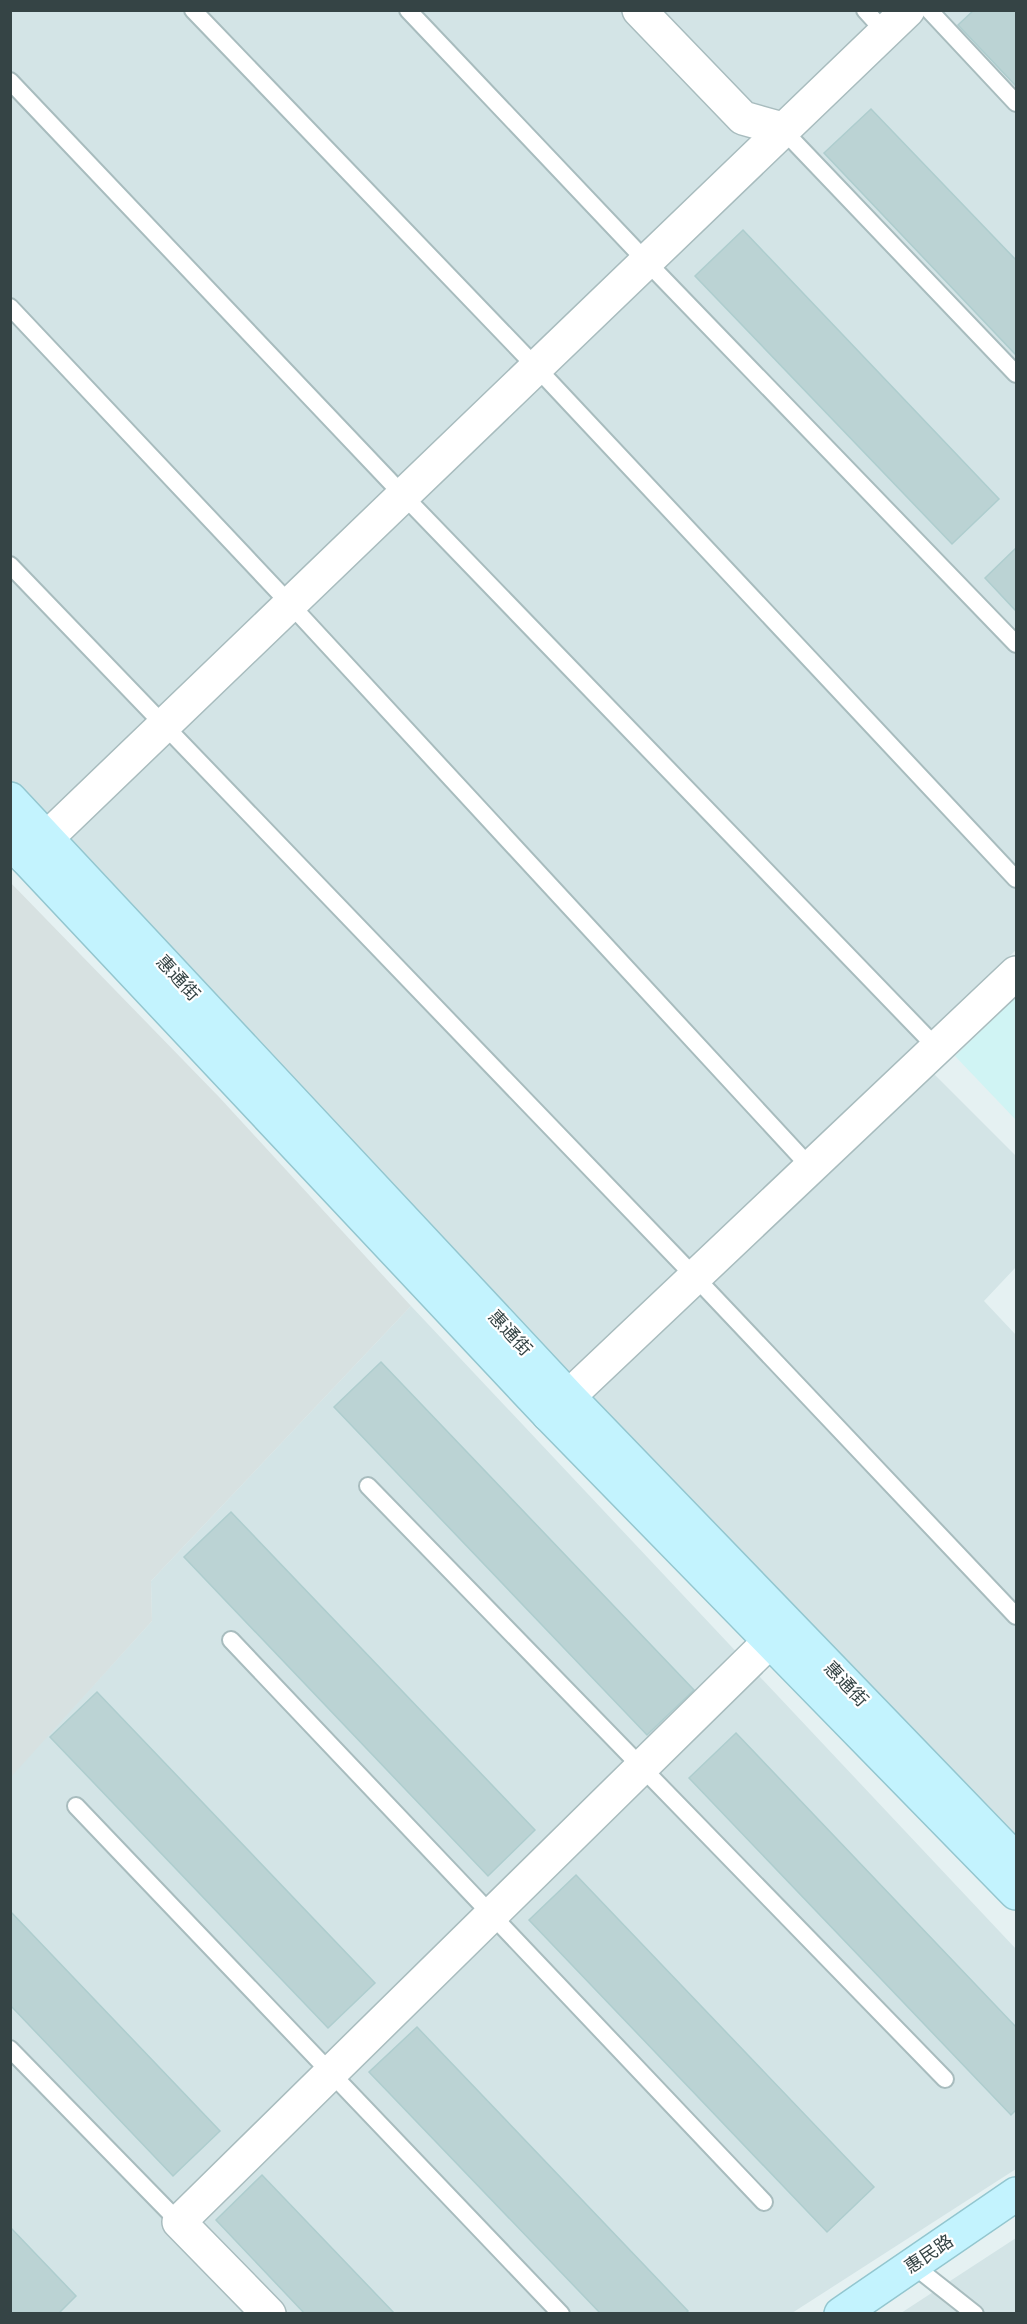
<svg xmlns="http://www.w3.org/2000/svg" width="1027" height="2324" font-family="Helvetica,'Noto Sans SC',sans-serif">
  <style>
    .residential { fill: #d3e4e6 }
    .commercial { fill: #d0f4f4 }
    .industrial { fill: #d7e1e1 }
    .building { fill: #bbd3d4; stroke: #aecdce; stroke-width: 1.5 }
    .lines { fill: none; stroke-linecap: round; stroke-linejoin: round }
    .lane-casing { stroke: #a8bcbe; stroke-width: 20 }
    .street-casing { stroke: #a8bcbe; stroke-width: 36 }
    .secondary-casing { stroke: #93c6cf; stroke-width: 36 }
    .lane { stroke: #fff; stroke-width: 16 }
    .street { stroke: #fff; stroke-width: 33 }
    .secondary { stroke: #c3f3fe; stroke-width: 33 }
    .labels { text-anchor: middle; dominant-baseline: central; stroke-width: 4.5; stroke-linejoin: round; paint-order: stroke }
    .street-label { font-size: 18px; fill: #354445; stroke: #fff }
  </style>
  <rect width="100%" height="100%" fill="#e5f1f2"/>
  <path class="residential" d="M11 11H1016V950L911 1051 1016 1156V1267L984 1301 1016 1335V1853L11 794Z
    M411 1306 1016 1949V2169L792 2313H11L10 1777 152 1621 151 1581Z
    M1016 2238V2313H901Z"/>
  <path class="commercial" d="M1016 997V1120L955 1056Z"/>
  <path class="industrial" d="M10 882 220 1098 411 1306 151 1581 152 1621 11 1777Z"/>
  <path class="building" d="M974 10H1016V86L958 25Z
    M871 109 1016 260V355L824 153Z
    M743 230 999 499 952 544 695 276Z
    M1016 548V611L985 578Z
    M381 1362 694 1690 647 1735 334 1407Z
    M231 1512 535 1830 488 1876 184 1557Z
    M97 1692 375 1983 328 2028 50 1737Z
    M736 1733 1016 2027V2110L1011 2115 689 1778Z
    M576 1875 874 2187 827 2232 529 1920Z
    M10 1911 220 2131 173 2176 10 2005Z
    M417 2027 688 2311 685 2314H601L369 2072Z
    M262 2175 395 2314H305L216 2220Z
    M10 2227 76 2296 58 2314H10Z"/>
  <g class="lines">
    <defs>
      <path id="lane" d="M193 10 536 367 1016 879
        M408 10 646 261 1016 644
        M865 10 885 32
        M929 10 1016 103
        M10 81 403 495 937 1048
        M782 129 1016 374
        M10 307 290 604 811 1168
        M10 565 695 1277 1016 1616
        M368 1486 945 2079
        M231 1640 764 2202
        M76 1806 561 2314
        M10 2049 179 2222
        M913 2265 975 2314"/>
      <path id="street" d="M639 10 743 118 782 129
        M26 858 908 10
        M549 1415 1016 973
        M269 2314 179 2222 770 1641"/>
      <path id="secondary" d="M10 799 569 1397 1016 1860
        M10 841 549 1415 1016 1893
        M841 2314 1016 2194"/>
    </defs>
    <use href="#lane" class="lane-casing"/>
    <use href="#street" class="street-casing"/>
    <use href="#secondary" class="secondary-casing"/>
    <use href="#lane" class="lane"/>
    <use href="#street" class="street"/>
    <use href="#secondary" class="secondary"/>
  </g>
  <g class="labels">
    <g class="street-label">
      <text transform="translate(178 978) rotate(47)">惠通街</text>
      <text transform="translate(510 1333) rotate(47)">惠通街</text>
      <text transform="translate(846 1684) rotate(46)">惠通街</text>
      <text transform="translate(929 2254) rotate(-34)">惠民路</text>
    </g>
  </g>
  <rect width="1027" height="2324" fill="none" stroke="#354445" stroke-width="24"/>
</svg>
